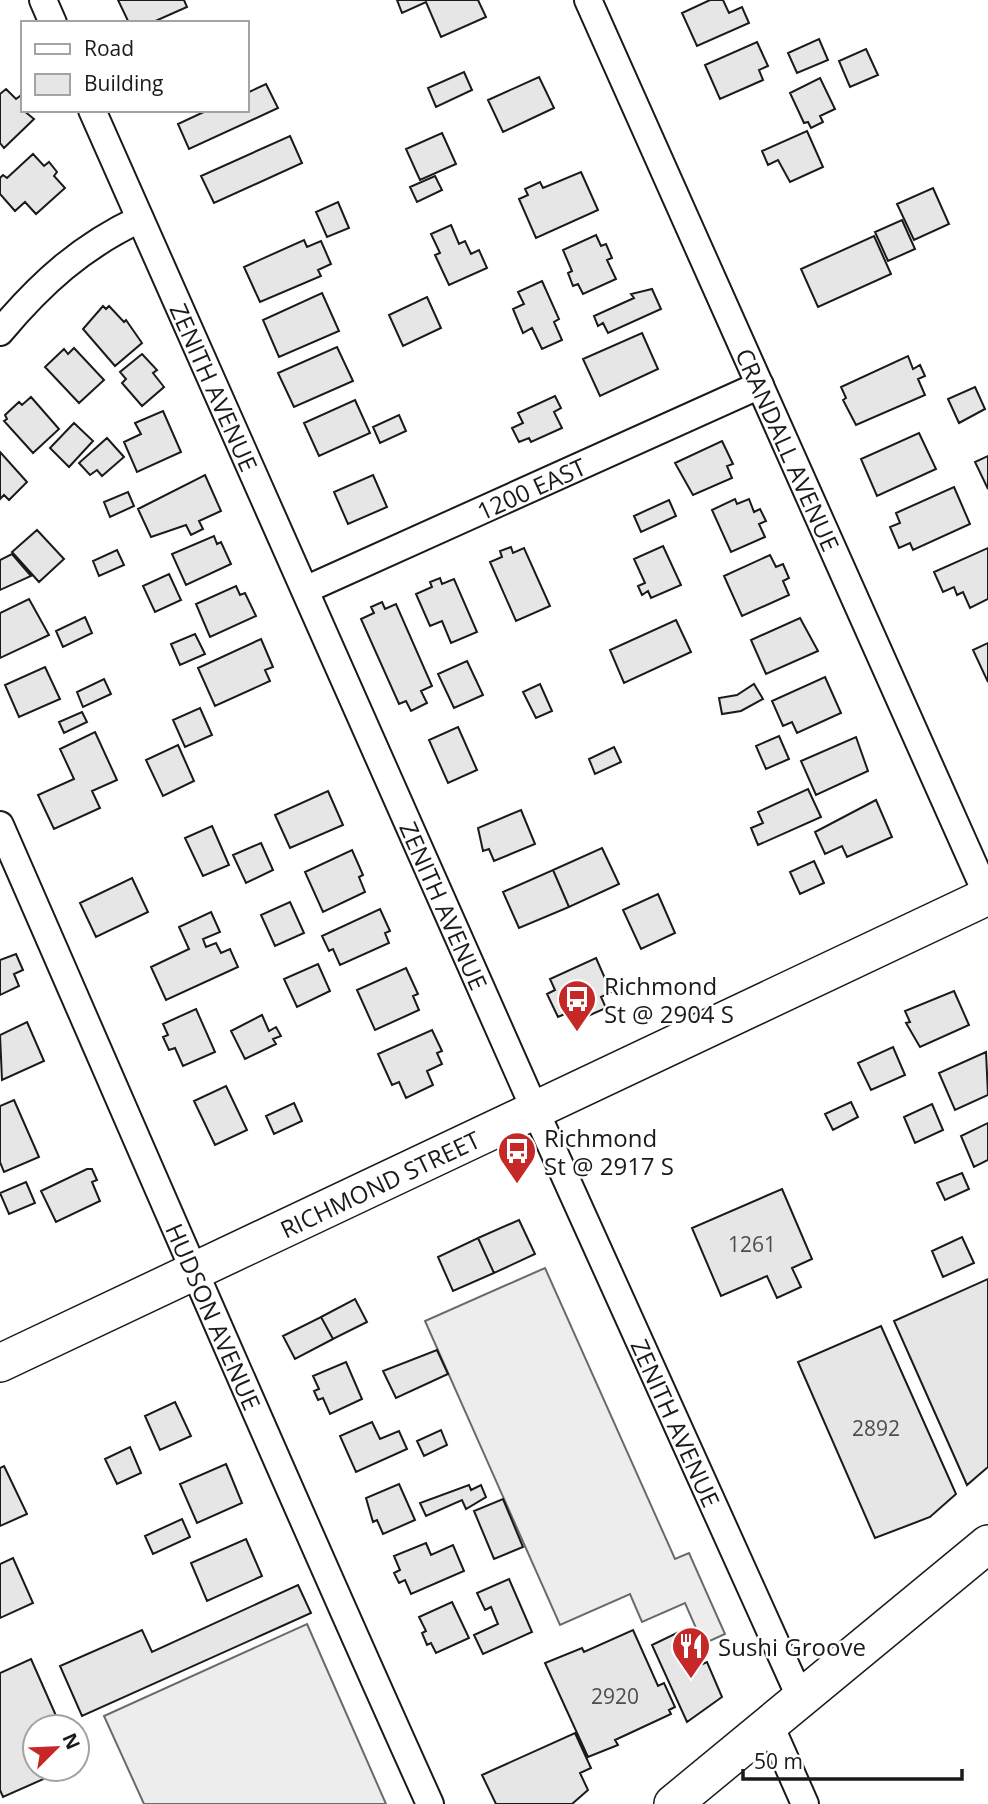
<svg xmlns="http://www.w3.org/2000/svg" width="988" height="1804" font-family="'Open Sans',sans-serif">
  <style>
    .parking { fill: #ededed; stroke: #6a6a6a; stroke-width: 2 }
    .building { fill: #e6e6e6; stroke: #1a1a1a; stroke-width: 2 }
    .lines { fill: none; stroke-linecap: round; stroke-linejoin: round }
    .street-casing { stroke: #1a1a1a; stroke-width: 30 }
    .secondary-casing { stroke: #1a1a1a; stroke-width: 40 }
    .street { stroke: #fff; stroke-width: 26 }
    .secondary { stroke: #fff; stroke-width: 37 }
    .labels { text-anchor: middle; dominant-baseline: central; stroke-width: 5; stroke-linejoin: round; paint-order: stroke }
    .number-label { font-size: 21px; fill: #4d4d4d }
    .street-label { font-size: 24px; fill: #1a1a1a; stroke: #fff }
    .poi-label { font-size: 24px; fill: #1a1a1a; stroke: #fff; text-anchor: start }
  </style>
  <rect width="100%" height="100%" fill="#fff"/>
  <path class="parking" d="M545 1268 675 1559 689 1553 725 1634 703 1644 685 1603 642 1622 630 1594 560 1625 425 1321Z
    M307 1624 386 1804H144L104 1716Z"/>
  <path class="building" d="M118 0H184L187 7 151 23H129Z
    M397 0H478L486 17 441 37 426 2 402 13Z
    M710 0H723L729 13 742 7 749 23 697 46 682 13Z
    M819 39 828 60 797 73 788 53Z
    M757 42 768 66 759 70 763 80 720 99 705 65Z
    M866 49 878 75 850 87 839 61Z
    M464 72 472 90 436 107 428 88Z
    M539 77 554 108 503 132 488 100Z
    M820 78 835 109 820 116 823 122 811 128 808 122 804 123 790 93Z
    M266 84 278 108 189 149 178 124 208 110H247V93Z
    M6 89 16 99 20 96 23 98V110L34 119 4 148 0 143V94Z
    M807 131 823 167 790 182 778 160 768 165 762 151Z
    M442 133 456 164 420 180 406 149Z
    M290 136 302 163 214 203 201 176Z
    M33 154 44 166 49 162 57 172 54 176 65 188 36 214 25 202 15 211 0 194V178L3 175 7 178Z
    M581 172 598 210 536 238 519 199 528 195 525 189 540 182 543 188Z
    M435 176 442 190 417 202 410 187Z
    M933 188 949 224 914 240 897 204Z
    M338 202 349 228 327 237 316 212Z
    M902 220 915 249 888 261 875 232Z
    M451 225 459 244 465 241 471 254 479 250 487 268 449 285 435 255 440 253 431 234Z
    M596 235 601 246 606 244 612 258 607 260 616 279 583 294 578 284 573 286 568 273 572 271 563 250Z
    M874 236 891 274 818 307 801 269Z
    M304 240 307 247 321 241 331 264 318 270 321 276 260 302 244 267Z
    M542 281 559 319 554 322 562 340 542 349 532 328 523 333 513 309 524 304 518 292Z
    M652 289 661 309 608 333 603 323 598 326 594 316 634 298 631 294Z
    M322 293 339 331 279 357 263 320Z
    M427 297 441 328 403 346 389 315Z
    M103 306 106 309 109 306 124 322 126 320 142 343 115 366 83 329Z
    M642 333 658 369 600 396 583 359Z
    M337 347 353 381 294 407 278 373Z
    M74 348 104 380 79 403 45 367 64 349 68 354Z
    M142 354 157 370 153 373 164 387 142 406 122 383 126 379 120 372Z
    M908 356 913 369 920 365 925 376 918 379 925 395 856 425 843 400 846 398 841 387Z
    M975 387 985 409 959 423 948 399Z
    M555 396 561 408 554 412 562 428 531 442 529 438 519 442 512 428 523 423 518 413Z
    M31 397 59 429 33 453 4 421 7 419 5 415 19 402 22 405Z
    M355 400 370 433 319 456 304 423Z
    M163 411 181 452 137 472 124 442 141 434 135 423Z
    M399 415 406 431 380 443 373 427Z
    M74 423 93 441 69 467 50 448Z
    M919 433 936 469 877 496 861 459Z
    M107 438 124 457 102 476 97 470 90 475 79 463Z
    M722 441 733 464 727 466 732 478 693 495 675 463Z
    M0 452 27 482 9 500 4 495 0 499Z
    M988 456V489L975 462Z
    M205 475 221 511 199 521 203 529 191 535 186 525 151 537 138 509Z
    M373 475 387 507 348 524 334 492Z
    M954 487 970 524 913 550 910 543 899 548 890 527 900 523 896 513Z
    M128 492 134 506 110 517 104 502Z
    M735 499 737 504 749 499 754 512 760 509 766 521 759 524 765 537 731 552 712 510Z
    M669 500 676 516 641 532 634 516Z
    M37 530 64 559 39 582 12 552Z
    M214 536 217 544 221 542 231 564 186 585 172 554Z
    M663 546 681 585 651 598 648 591 642 595 638 586 645 583 634 559Z
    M511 547 513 553 524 548 550 606 516 621 490 562 502 557 500 551Z
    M988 548V599L970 608 963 592 957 595 954 587 943 592 934 572Z
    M117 550 124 565 99 576 93 561Z
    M12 554 31 576 0 590V560Z
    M770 555 776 567 783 564 789 578 783 581 789 595 742 616 724 576Z
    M169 574 181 600 155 612 143 586Z
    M440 578 442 584 454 579 477 632 451 643 442 621 430 626 416 594 432 587 430 582Z
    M236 586 240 595 245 593 256 616 210 637 196 604Z
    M29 599 49 635 0 658V613Z
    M382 602 385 609 396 604 432 686 421 691 427 703 411 711 406 701 399 704 361 619 374 613 371 607Z
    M85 617 92 633 63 647 56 631Z
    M800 618 818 651 766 674 751 640Z
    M676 620 691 652 624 683 610 650Z
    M195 634 205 654 180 665 171 644Z
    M261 639 273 667 265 670 270 681 215 706 198 668Z
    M988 643V682L973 650Z
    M467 661 483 695 454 708 438 674Z
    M45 667 60 699 19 717 5 685Z
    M825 677 841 713 797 733 792 722 783 726 772 701Z
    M104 679 111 694 83 707 77 692Z
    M540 684 552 711 536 718 523 692Z
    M754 684 763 699 741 711 722 714 719 698 737 695Z
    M200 708 212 735 185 747 173 720Z
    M82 712 87 722 64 733 59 722Z
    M458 727 477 770 448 783 429 740Z
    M95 732 117 780 92 791 100 808 54 829 38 795 74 779 60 749Z
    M779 736 789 759 766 769 756 746Z
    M856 737 868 771 816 795 801 761Z
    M178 745 194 781 163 796 146 760Z
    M614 747 621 762 595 774 589 759Z
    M808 789 821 817 758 845 751 828 763 823 758 812Z
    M328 791 343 825 290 848 275 815Z
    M876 800 892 837 847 857 842 846 825 854 815 832Z
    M521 810 535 844 494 861 489 849 483 851 478 828Z
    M212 826 229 865 203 876 185 838Z
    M261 843 273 870 246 883 233 855Z
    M602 848 619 884 569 907 553 870Z
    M352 850 363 875 359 877 365 892 323 912 305 872Z
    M814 861 824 883 800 894 790 872Z
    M553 870 569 907 519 928 503 892Z
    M132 878 148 912 96 937 80 903Z
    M658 894 675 933 641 949 623 910Z
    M290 902 304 933 275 946 261 915Z
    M380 909 390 931 385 933 389 943 340 965 333 949 329 951 322 936Z
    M211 912 220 932 203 939 206 947 216 943 221 953 230 949 238 967 166 1000 151 967 189 949 179 927Z
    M16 954 23 970 14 974 19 986 0 995V960Z
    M596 958 611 992 601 997 606 1008 581 1019 576 1009 558 1017 547 994 555 990 550 979Z
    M318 964 330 991 297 1007 284 979Z
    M406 968 418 994 413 996 419 1010 375 1030 357 990Z
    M954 991 969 1025 920 1047 906 1023 910 1022 905 1011Z
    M196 1009 215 1052 183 1066 175 1048 169 1050 163 1037 168 1035 163 1024Z
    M262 1015 269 1031 276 1027 281 1036 273 1039 276 1044 245 1059 231 1031Z
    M27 1022 44 1061 2 1080 0 1035Z
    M432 1030 442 1051 437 1053 442 1064 427 1071 433 1085 406 1098 399 1082 392 1085 378 1054Z
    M893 1047 905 1075 871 1090 858 1063Z
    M986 1052 988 1095 955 1110 939 1073Z
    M226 1086 247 1130 215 1145 194 1101Z
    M14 1100 39 1157 4 1172 0 1162V1106Z
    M851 1102 858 1117 833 1130 825 1114Z
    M294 1103 302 1121 274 1134 266 1116Z
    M932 1104 943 1130 915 1143 904 1117Z
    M988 1123V1160L974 1167 961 1136Z
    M87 1169H92L97 1180 92 1182 100 1201 56 1222 41 1191Z
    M962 1173 969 1189 945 1200 937 1183Z
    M26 1182 35 1203 9 1214 0 1193Z
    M782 1189 812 1259 792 1268 801 1287 777 1298 767 1276 721 1296 692 1228Z
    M519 1220 535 1254 494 1273 478 1238Z
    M962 1237 974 1263 943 1277 932 1251Z
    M478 1238 494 1273 453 1291 438 1257Z
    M988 1279V1467L967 1485 894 1321Z
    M355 1299 367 1322 333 1339 321 1317Z
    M321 1317 333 1339 295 1359 283 1336Z
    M881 1326 956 1494 930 1517 875 1538 798 1362Z
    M437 1350 448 1374 396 1398 383 1371Z
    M346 1362 362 1399 330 1414 323 1398 318 1400 314 1391 319 1389 313 1376Z
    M175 1402 191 1436 160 1450 145 1416Z
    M372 1422 380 1439 399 1431 407 1449 356 1472 340 1436Z
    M441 1430 447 1445 424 1456 417 1441Z
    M130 1447 141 1473 117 1484 105 1459Z
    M226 1464 242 1503 197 1523 180 1484Z
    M4 1466 27 1514 0 1526V1468Z
    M399 1484 415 1520 383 1534 377 1520 373 1522 366 1498Z
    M469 1485 471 1490 481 1485 486 1497 466 1509 462 1500 426 1516 420 1503Z
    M503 1499 523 1547 494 1559 474 1511Z
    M182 1519 190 1537 153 1554 145 1536Z
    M246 1539 262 1576 207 1601 191 1563Z
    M426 1543 431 1555 453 1545 464 1571 411 1594 405 1580 399 1583 394 1573 400 1570 394 1556Z
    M13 1558 33 1603 0 1618V1564Z
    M509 1579 532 1632 483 1654 474 1635 498 1624 491 1607 485 1610 477 1593Z
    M298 1585 311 1613 82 1716 60 1666 142 1630 152 1652Z
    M452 1602 469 1638 436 1653 431 1643 427 1645 422 1633 426 1631 419 1617Z
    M687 1628 703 1664 707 1662 722 1697 687 1722 652 1645Z
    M633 1630 658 1686 664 1683 675 1707 669 1710 671 1714 615 1740 618 1745 588 1757 545 1663 582 1648 584 1652Z
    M31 1659 61 1727H35V1769H66L3 1797 0 1790V1673Z
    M575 1733 591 1768 580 1773 588 1790 572 1804H496L482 1775Z"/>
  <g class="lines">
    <defs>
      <g id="street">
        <path d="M43 0 53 23"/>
        <path id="s1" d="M588 0 988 897"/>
        <path id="s2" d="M92 110 535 1110 801 1699"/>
        <path d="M0 332C41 283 82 246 140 219"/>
        <path id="s3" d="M305 590 760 385"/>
        <path id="s4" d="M0 825C143 1152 283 1479 430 1804"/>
        <path d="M770 1725 805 1804"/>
      </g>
      <g id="secondary">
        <path id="s5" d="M0 1363 988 896"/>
        <path d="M673 1804 988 1544"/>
      </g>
    </defs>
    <use href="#street" class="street-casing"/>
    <use href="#secondary" class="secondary-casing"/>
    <use href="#street" class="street"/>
    <use href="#secondary" class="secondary"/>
  </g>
  <defs>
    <symbol id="bus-pin" viewBox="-11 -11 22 30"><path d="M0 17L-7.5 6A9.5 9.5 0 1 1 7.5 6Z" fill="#c62828" stroke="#fff"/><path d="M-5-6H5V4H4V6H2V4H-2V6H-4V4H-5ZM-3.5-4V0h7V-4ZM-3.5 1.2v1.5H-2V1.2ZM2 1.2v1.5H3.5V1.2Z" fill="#fff"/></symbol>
    <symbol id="restaurant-pin" viewBox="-11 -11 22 30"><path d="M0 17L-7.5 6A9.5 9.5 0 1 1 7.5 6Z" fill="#c62828" stroke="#fff"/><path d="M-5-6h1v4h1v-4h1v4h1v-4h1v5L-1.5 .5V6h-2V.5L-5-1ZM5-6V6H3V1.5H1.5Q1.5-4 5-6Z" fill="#fff"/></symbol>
  </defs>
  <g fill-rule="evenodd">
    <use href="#bus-pin" x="555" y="977" width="44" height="60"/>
    <use href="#bus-pin" x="495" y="1129" width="44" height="60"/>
    <use href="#restaurant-pin" x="669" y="1624" width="44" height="60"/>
  </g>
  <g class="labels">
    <g class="number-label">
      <text x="752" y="1244">1261</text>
      <text x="876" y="1428">2892</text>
      <text x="615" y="1696">2920</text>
    </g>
    <g class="street-label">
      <text stroke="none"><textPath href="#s2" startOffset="303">ZENITH AVENUE</textPath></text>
      <text stroke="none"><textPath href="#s1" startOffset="492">CRANDALL AVENUE</textPath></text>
      <text stroke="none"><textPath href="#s3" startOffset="248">1200 EAST</textPath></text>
      <text stroke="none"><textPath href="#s2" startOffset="870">ZENITH AVENUE</textPath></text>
      <text stroke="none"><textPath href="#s5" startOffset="420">RICHMOND STREET</textPath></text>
      <text stroke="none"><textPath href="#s4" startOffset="536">HUDSON AVENUE</textPath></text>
      <text stroke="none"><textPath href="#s2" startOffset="1437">ZENITH AVENUE</textPath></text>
    </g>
    <g class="poi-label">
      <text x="604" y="985">Richmond<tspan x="604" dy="28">St @ 2904 S</tspan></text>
      <text x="544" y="1137">Richmond<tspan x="544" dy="28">St @ 2917 S</tspan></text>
      <text x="718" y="1646">Sushi Groove</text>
    </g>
  </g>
  <rect x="21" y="21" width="228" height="91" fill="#ffffff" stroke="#a3a3a3" stroke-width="2"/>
  <rect x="35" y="44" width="35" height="10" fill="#ffffff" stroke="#a3a3a3" stroke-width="2"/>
  <text x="84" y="56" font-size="21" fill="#1a1a1a">Road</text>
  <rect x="35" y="74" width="35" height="21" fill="#e6e6e6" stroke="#a3a3a3" stroke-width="2"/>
  <text x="84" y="91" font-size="21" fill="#1a1a1a">Building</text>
  <g transform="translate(56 1748) rotate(66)"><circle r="33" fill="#ffffff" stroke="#a3a3a3" stroke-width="2"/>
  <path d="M0-5L12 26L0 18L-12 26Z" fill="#c62828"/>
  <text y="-10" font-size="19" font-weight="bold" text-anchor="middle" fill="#1a1a1a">N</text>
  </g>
  <path d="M743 1769v10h219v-10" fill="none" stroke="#1a1a1a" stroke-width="3.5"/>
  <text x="754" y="1769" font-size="21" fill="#1a1a1a" stroke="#ffffff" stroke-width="5" paint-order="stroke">50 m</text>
</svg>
